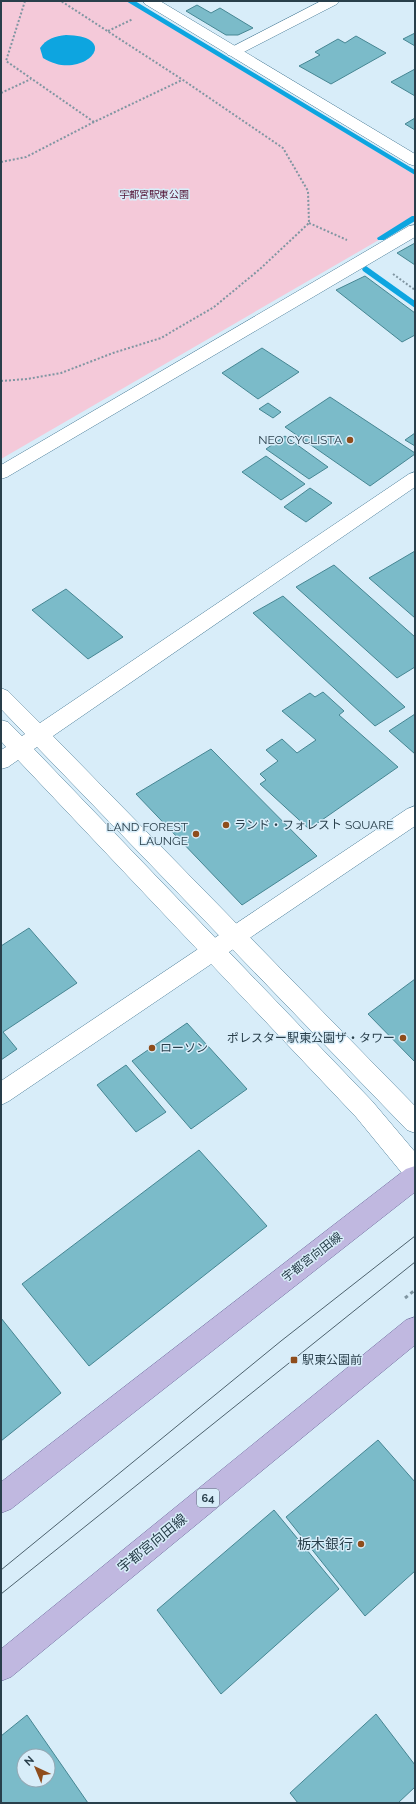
<svg xmlns="http://www.w3.org/2000/svg" width="416" height="1804" font-family="Raleway,'Noto Sans JP',sans-serif">
  <style>
    .green { fill: #f4c9d9 }
    .water { fill: #0da5e0 }
    .lines { fill: none; stroke-linecap: round; stroke-linejoin: round }
    .stream { fill: #0da5e0; fill-rule: evenodd }
    .building { fill: #7bbbc9; stroke: #468693; fill-rule: evenodd }
    .minor-casing { stroke: #4b7d98; stroke-width: 1 }
    .tertiary-casing { stroke: #4b7d98; stroke-width: 1 }
    .primary-casing { stroke: #706e9f; stroke-width: 1 }
    .path-far1 { stroke: #8096a2; stroke-width: 2; stroke-dasharray: 2 2; stroke-linecap: butt }
    .path { stroke: #8096a2; stroke-width: 3; stroke-dasharray: 3.5 3.5; stroke-linecap: butt }
    .minor { fill: #fff; fill-rule: evenodd }
    .tertiary { fill: #fff; fill-rule: evenodd }
    .primary { fill: #c0b8e0; fill-rule: evenodd }
    .tram { stroke: #4d626e; stroke-width: 1 }
    .poi-dot { fill: #8f4d1c; stroke: #d8edf9; stroke-width: 1.5 }
    .labels { text-anchor: middle; dominant-baseline: central; stroke-width: 3; stroke-linejoin: round; paint-order: stroke }
    .far-park-label { font-size: 10px; fill: #521133; stroke: #d8edf9 }
    .shield { fill: #d8edf9; stroke: #5e737f; stroke-width: 1 }
    .shield-label { font-size: 11px; font-weight: bold; fill: #293f4b }
    .poi-label { font-size: 12px; fill: #293f4b; stroke: #d8edf9; text-anchor: end }
    .street-label { font-size: 12px; fill: #293f4b; stroke: #d8edf9 }
    .near-street-label { font-size: 14px; fill: #293f4b; stroke: #d8edf9 }
    .near-poi-label { font-size: 14px; fill: #293f4b; stroke: #d8edf9; text-anchor: end }
  </style>
  <rect width="100%" height="100%" fill="#d8edf9"/>
  <path class="green" d="M1 1H130L415 175V219L1 459Z"/>
  <path class="water" d="M66 35C125 36 82 83 43 58L40 48C46 39 55 36 66 35Z"/>
  <g class="lines">
    <path class="stream" d="M126 1H135L415 170V175Z
      M412 216H415V221L384 240H378L377 238Z
      M366 266 415 301V308L363 271 362 269Z"/>
  </g>
  <path class="building" d="M197 5 211 13 220 8 253 28 238 35H226L186 11Z
    M415 33V46L403 39Z
    M356 36 386 53 331 84 299 66 320 55 315 52 338 39 345 43Z
    M415 69V96L391 82Z
    M415 118V130L405 124Z
    M415 243V265L397 253Z
    M365 276 415 313V335L402 342 336 290Z
    M262 348 299 372 258 399 222 373Z
    M330 397 415 453V454L370 486 285 427Z
    M268 403 281 412 273 418 259 409Z
    M415 433V446L405 440Z
    M285 436 328 467 309 479 266 449Z
    M266 456 305 484 281 500 242 472Z
    M310 488 332 503 306 522 284 507Z
    M415 551V618L369 578Z
    M334 565 415 637V667L397 678 296 587Z
    M66 589 123 637 88 659 32 610Z
    M283 596 405 707 375 726 253 613Z
    M323 692 344 711 339 715 398 767 309 829 260 784 266 780 260 774 278 761 266 750 282 739 297 753 316 740 282 711 310 693 315 697Z
    M415 714V754L389 731Z
    M211 749 317 856 242 905 136 794Z
    M29 928 77 983 3 1032 17 1049 1 1060V946Z
    M415 979V1062L368 1014Z
    M187 1023 247 1089 191 1129 132 1061Z
    M126 1065 166 1112 136 1132 97 1085Z
    M199 1150 267 1226 89 1366 22 1284Z
    M1 1318 61 1393 1 1441Z
    M378 1440 415 1482V1571L365 1616 286 1517Z
    M274 1510 339 1589 221 1694 157 1610Z
    M376 1714 415 1765V1787L398 1803H298L290 1793Z
    M27 1715 88 1803H1V1736ZM24 1756H48V1780H24Z"/>
  <g class="lines">
    <defs>
      <path id="minor" d="M321 1H339L337 4 238 55 233 56 228 55 226 52 228 49Z
        M415 225V237L7 477 1 479V465L409 226Z
        M415 806V826L9 1101 1 1105V1081L407 809Z"/>
      <path id="tertiary" d="M143 1H160L415 154V166L409 164 145 4Z
        M415 472V487L53 736 415 1106V1133L407 1130 37 747 34 749 372 1101 415 1152V1181L406 1178 356 1117 18 760 8 767 1 769V750L6 747 1 741V720L8 722 22 736 25 734 1 709V688L8 691 40 723 409 474Z"/>
      <path id="primary" d="M415 1166V1192L11 1509 1 1513V1482L406 1169Z
        M415 1317V1345L11 1677 1 1681V1649L406 1320Z"/>
    </defs>
    <use href="#minor" class="minor-casing"/>
    <use href="#tertiary" class="tertiary-casing"/>
    <use href="#primary" class="primary-casing"/>
    <path class="path-far1" d="M25 1 6 61 94 122
      M108 31 133 19
      M1 93 31 79
      M1 162 26 157 94 122 182 80
      M309 223 347 240
      M393 274 415 290
      M1 381 27 379 61 373 113 353 161 338 214 307 260 269 309 223 308 191 283 148 183 80 61 1"/>
    <path class="path" d="M405 1298 415 1290"/>
    <use href="#minor" class="minor"/>
    <use href="#tertiary" class="tertiary"/>
    <use href="#primary" class="primary"/>
    <path class="tram" d="M1 1570 281 1341 415 1236
      M1 1594 415 1262"/>
  </g>
  <g class="poi-dot">
    <circle cx="350" cy="440" r="4"/>
    <circle cx="226" cy="825" r="4"/>
    <circle cx="196" cy="834" r="4"/>
    <circle cx="403" cy="1038" r="4"/>
    <circle cx="152" cy="1048" r="4"/>
    <rect x="290" y="1356" width="8" height="8" rx="2"/>
    <circle cx="361" cy="1544" r="4"/>
  </g>
  <g class="labels">
    <g class="far-park-label">
      <text x="154" y="194">宇都宮駅東公園</text>
    </g>
    <rect class="shield" x="197" y="1489" width="22" height="18" rx="3"/>
    <g class="shield-label">
      <text x="208" y="1498">64</text>
    </g>
    <g class="poi-label">
      <text x="342" y="440">NEO CYCLISTA</text>
      <text x="234" y="825" text-anchor="start">ランド・フォレスト SQUARE</text>
      <text x="188" y="827">LAND FOREST<tspan x="188" dy="14">LAUNGE</tspan></text>
      <text x="395" y="1038">ポレスター駅東公園ザ・タワー</text>
      <text x="160" y="1048" text-anchor="start">ローソン</text>
      <text x="302" y="1360" text-anchor="start">駅東公園前</text>
    </g>
    <g class="street-label">
      <text transform="translate(312 1257) rotate(-38)">宇都宮向田線</text>
    </g>
    <g class="near-street-label">
      <text transform="translate(152 1543) rotate(-39)">宇都宮向田線</text>
    </g>
    <g class="near-poi-label">
      <text x="353" y="1544">栃木銀行</text>
    </g>
  </g>
  <rect width="416" height="1804" fill="none" stroke="#293f4b" stroke-width="4"/>
  <g transform="translate(36 1768) rotate(316)"><circle r="19" fill="#d8edf9" stroke="#92a7b3"/>
  <path d="M0-3L7 15L0 10L-7 15Z" fill="#8f4d1c"/>
  <text y="-6" font-size="11" font-weight="bold" text-anchor="middle" fill="#293f4b">N</text>
  </g>
</svg>
